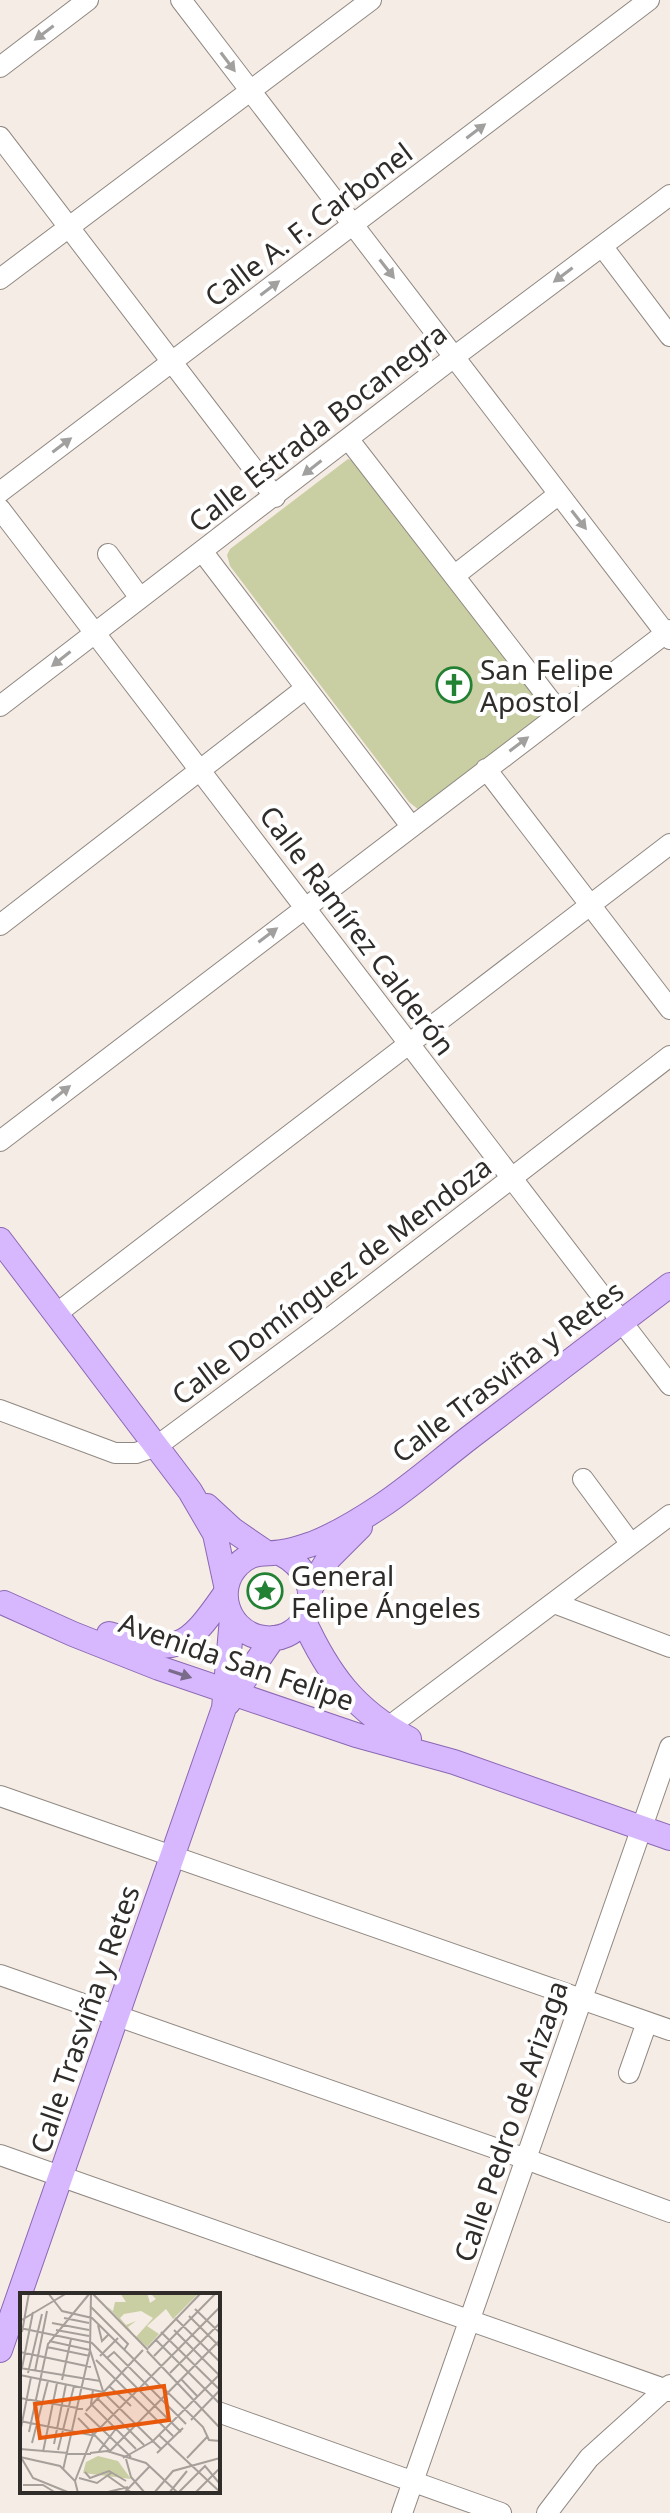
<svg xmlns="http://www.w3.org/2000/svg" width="670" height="2513" font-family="'Noto Sans',sans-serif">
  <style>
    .green { fill: #cacfa3 }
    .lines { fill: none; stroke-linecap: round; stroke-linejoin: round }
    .minor-casing { stroke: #908882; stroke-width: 22 }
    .major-casing { stroke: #8b68b4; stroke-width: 26 }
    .minor { stroke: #fff; stroke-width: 20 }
    .major { stroke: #d7b8ff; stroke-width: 24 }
    .oneway { fill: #a1a09f }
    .oneway2 { fill: #7b6b8a }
    .labels { text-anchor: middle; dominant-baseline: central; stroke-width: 8; stroke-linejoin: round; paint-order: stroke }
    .street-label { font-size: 28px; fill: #2f2c2a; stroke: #fff }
    .poi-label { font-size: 28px; fill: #2f2c2a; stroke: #fff; text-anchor: start }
    .inset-road { fill: none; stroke: #a69f9a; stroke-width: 2 }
    .view { fill: #e8590c; fill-opacity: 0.15; stroke: #e8590c; stroke-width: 4 }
    .inset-edge { fill: none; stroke: #2f2c2a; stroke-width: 4 }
  </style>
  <rect width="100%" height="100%" fill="#f5ece5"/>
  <path class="green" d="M348 459 353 461 548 707 545 713 419 810 409 802 230 566 227 555 230 549Z"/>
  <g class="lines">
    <defs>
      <path id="minor" d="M181 0 670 639
        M0 67 88 0
        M0 137 275 497
        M602 246 670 336
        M0 279 371 0
        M349 440 560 713
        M0 492 649 0
        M0 509 670 1385
        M202 551 411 826
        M108 554 140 598
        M454 576 559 494
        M0 706 454 357 670 195
        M486 769 670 1009
        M0 925 306 688
        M0 1141 670 630
        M56 1314 670 844
        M0 1410 115 1453H136L157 1446 330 1318 670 1056
        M583 1479 631 1544
        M554 1603 670 1647
        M387 1728 670 1515
        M0 1796 670 2030
        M0 1975 526 2159 670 2212
        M629 2073 647 2022
        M0 2155 670 2391
        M218 2412 501 2513
        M402 2513 670 1747
        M547 2513 589 2458 670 2385"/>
      <path id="major" d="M0 1240 190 1491 215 1534 226 1585
        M207 1506 233 1530 265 1552
        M280 1553C334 1580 309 1649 258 1637 226 1628 215 1588 238 1565 252 1550 265 1555 282 1552 292 1551 302 1547 312 1544 335 1535 360 1520 381 1506 414 1484 445 1456 477 1432 541 1383 606 1334 670 1285
        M311 1587 329 1558 360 1527
        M4 1603 73 1634 159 1668 356 1735 454 1762 670 1838
        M303 1619C328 1674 355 1711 409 1739
        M109 1634C177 1654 184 1653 225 1594
        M228 1703 273 1638
        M0 2350 224 1708 232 1618"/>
    </defs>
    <use href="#minor" class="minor-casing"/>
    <use href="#major" class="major-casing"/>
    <use href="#minor" class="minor"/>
    <use href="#major" class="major"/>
  </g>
  <defs><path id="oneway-solid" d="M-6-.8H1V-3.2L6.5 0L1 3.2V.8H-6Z" transform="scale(2)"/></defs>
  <g class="oneway">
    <use href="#oneway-solid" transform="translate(44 33) rotate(143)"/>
    <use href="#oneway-solid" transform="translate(228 62) rotate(53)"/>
    <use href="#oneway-solid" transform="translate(476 131) rotate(-37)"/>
    <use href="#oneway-solid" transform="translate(387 269) rotate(52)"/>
    <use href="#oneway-solid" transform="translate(563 275) rotate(143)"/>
    <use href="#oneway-solid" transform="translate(270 288) rotate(-37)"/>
    <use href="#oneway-solid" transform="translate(62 445) rotate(-37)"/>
    <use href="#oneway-solid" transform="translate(312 468) rotate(142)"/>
    <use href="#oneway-solid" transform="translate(579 520) rotate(52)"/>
    <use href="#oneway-solid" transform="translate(61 659) rotate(142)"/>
    <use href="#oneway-solid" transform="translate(519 744) rotate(-37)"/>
    <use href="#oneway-solid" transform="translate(268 935) rotate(-37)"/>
    <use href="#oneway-solid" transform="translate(61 1093) rotate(-38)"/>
  </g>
  <use class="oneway2" href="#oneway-solid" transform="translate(180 1674) rotate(18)"/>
  <defs>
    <symbol id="church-ring" viewBox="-11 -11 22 22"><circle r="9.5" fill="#fff" stroke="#228132" stroke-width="1.5"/><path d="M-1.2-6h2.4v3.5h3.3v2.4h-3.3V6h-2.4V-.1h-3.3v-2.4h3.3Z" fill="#228132"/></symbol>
    <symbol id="sight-ring" viewBox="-11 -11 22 22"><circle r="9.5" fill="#fff" stroke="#228132" stroke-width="1.5"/><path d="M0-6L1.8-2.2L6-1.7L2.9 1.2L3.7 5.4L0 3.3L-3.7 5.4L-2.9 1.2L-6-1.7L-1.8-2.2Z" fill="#228132"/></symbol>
  </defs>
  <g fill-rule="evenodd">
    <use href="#church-ring" x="434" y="665" width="40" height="40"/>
    <use href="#sight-ring" x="245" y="1571" width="40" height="40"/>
  </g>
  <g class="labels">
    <g class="street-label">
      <text transform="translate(308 224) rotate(-37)">Calle A. F. Carbonel</text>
      <text transform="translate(317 427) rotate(-38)">Calle Estrada Bocanegra</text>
      <text transform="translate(358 930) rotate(53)">Calle Ramírez Calderón</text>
      <text transform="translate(331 1280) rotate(-37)">Calle Domínguez de Mendoza</text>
      <text transform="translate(507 1371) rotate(-37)">Calle Trasviña y Retes</text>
      <text transform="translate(237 1661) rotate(19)">Avenida San Felipe</text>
      <text transform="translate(84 2019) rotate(-71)">Calle Trasviña y Retes</text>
      <text transform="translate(510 2121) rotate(-71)">Calle Pedro de Arizaga</text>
    </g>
    <g class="poi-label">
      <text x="480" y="669">San Felipe<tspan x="480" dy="32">Apostol</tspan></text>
      <text x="291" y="1575">General<tspan x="291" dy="32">Felipe Ángeles</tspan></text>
    </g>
  </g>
  <g transform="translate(20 2293)">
    <rect width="200" height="200" fill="#f5ece5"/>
    <path d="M100 0H127L130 10 136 6 130 0H179L153 26 146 16 127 33 139 41 127 54 116 44 133 25 121 18 104 21 100 25 106 32 116 28 108 34 113 41 87 13 93 18 95 9H106ZM78 163 98 168 111 186 63 180 66 169Z" fill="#cacfa3"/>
    <path class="inset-road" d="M28 0 42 18 72 25 183 134 189 147 200 148M71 0 70 57 83 98M72 0 128 57M70 13 108 51 104 57M175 16 200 40M169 23 200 54M44 25 69 30M155 25 200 69M0 28 47 0M32 30 69 37M78 32 82 48 88 42M0 35 72 50 161 139M36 37 69 43M154 37 200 83M2 39 9 0M141 39 200 97M135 46 200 111M29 48 70 57M27 54 70 63M128 55 181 0M127 58 200 135M0 59 71 74M80 63 98 45M134 63 196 0M87 65 94 59 166 131M76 67 153 143M0 75 80 88M2 75 13 19M15 78 27 18M8 80 22 21M150 80 200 30M0 82 83 99M161 86 178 104M42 87 51 46M89 93 111 113M73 97 71 111 116 156M83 99 141 156M0 105 63 116M77 105 124 152M66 118 123 57M65 120 111 164M58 125 90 158M171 127 200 97M0 128 76 143M9 139 28 51 70 0M0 140 11 84M139 142 200 199M12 150 28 88M34 151 46 91M0 156 48 160M38 157 54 93M79 158 98 133M90 158 200 47M23 159 37 90M70 160 87 158 126 170 158 200M137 160 163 135M46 161H71M0 164 40 173 55 188 58 200M103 165 133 148 200 81M167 165 187 144M2 166 13 185 50 200M106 166 111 184 125 200M43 177 70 57M65 179 70 185 89 178 106 188M88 183 112 200M59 185 77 190 91 180M55 188 73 142 200 14M3 192H23L36 200M84 200 108 194M104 200 130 173M134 200 153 178 200 165M149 200 167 178M158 200 185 173 200 191M175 200 200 175"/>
    <path class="view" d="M144 93 149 127 20 145 15 111Z"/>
    <rect width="200" height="200" class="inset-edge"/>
  </g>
</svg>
